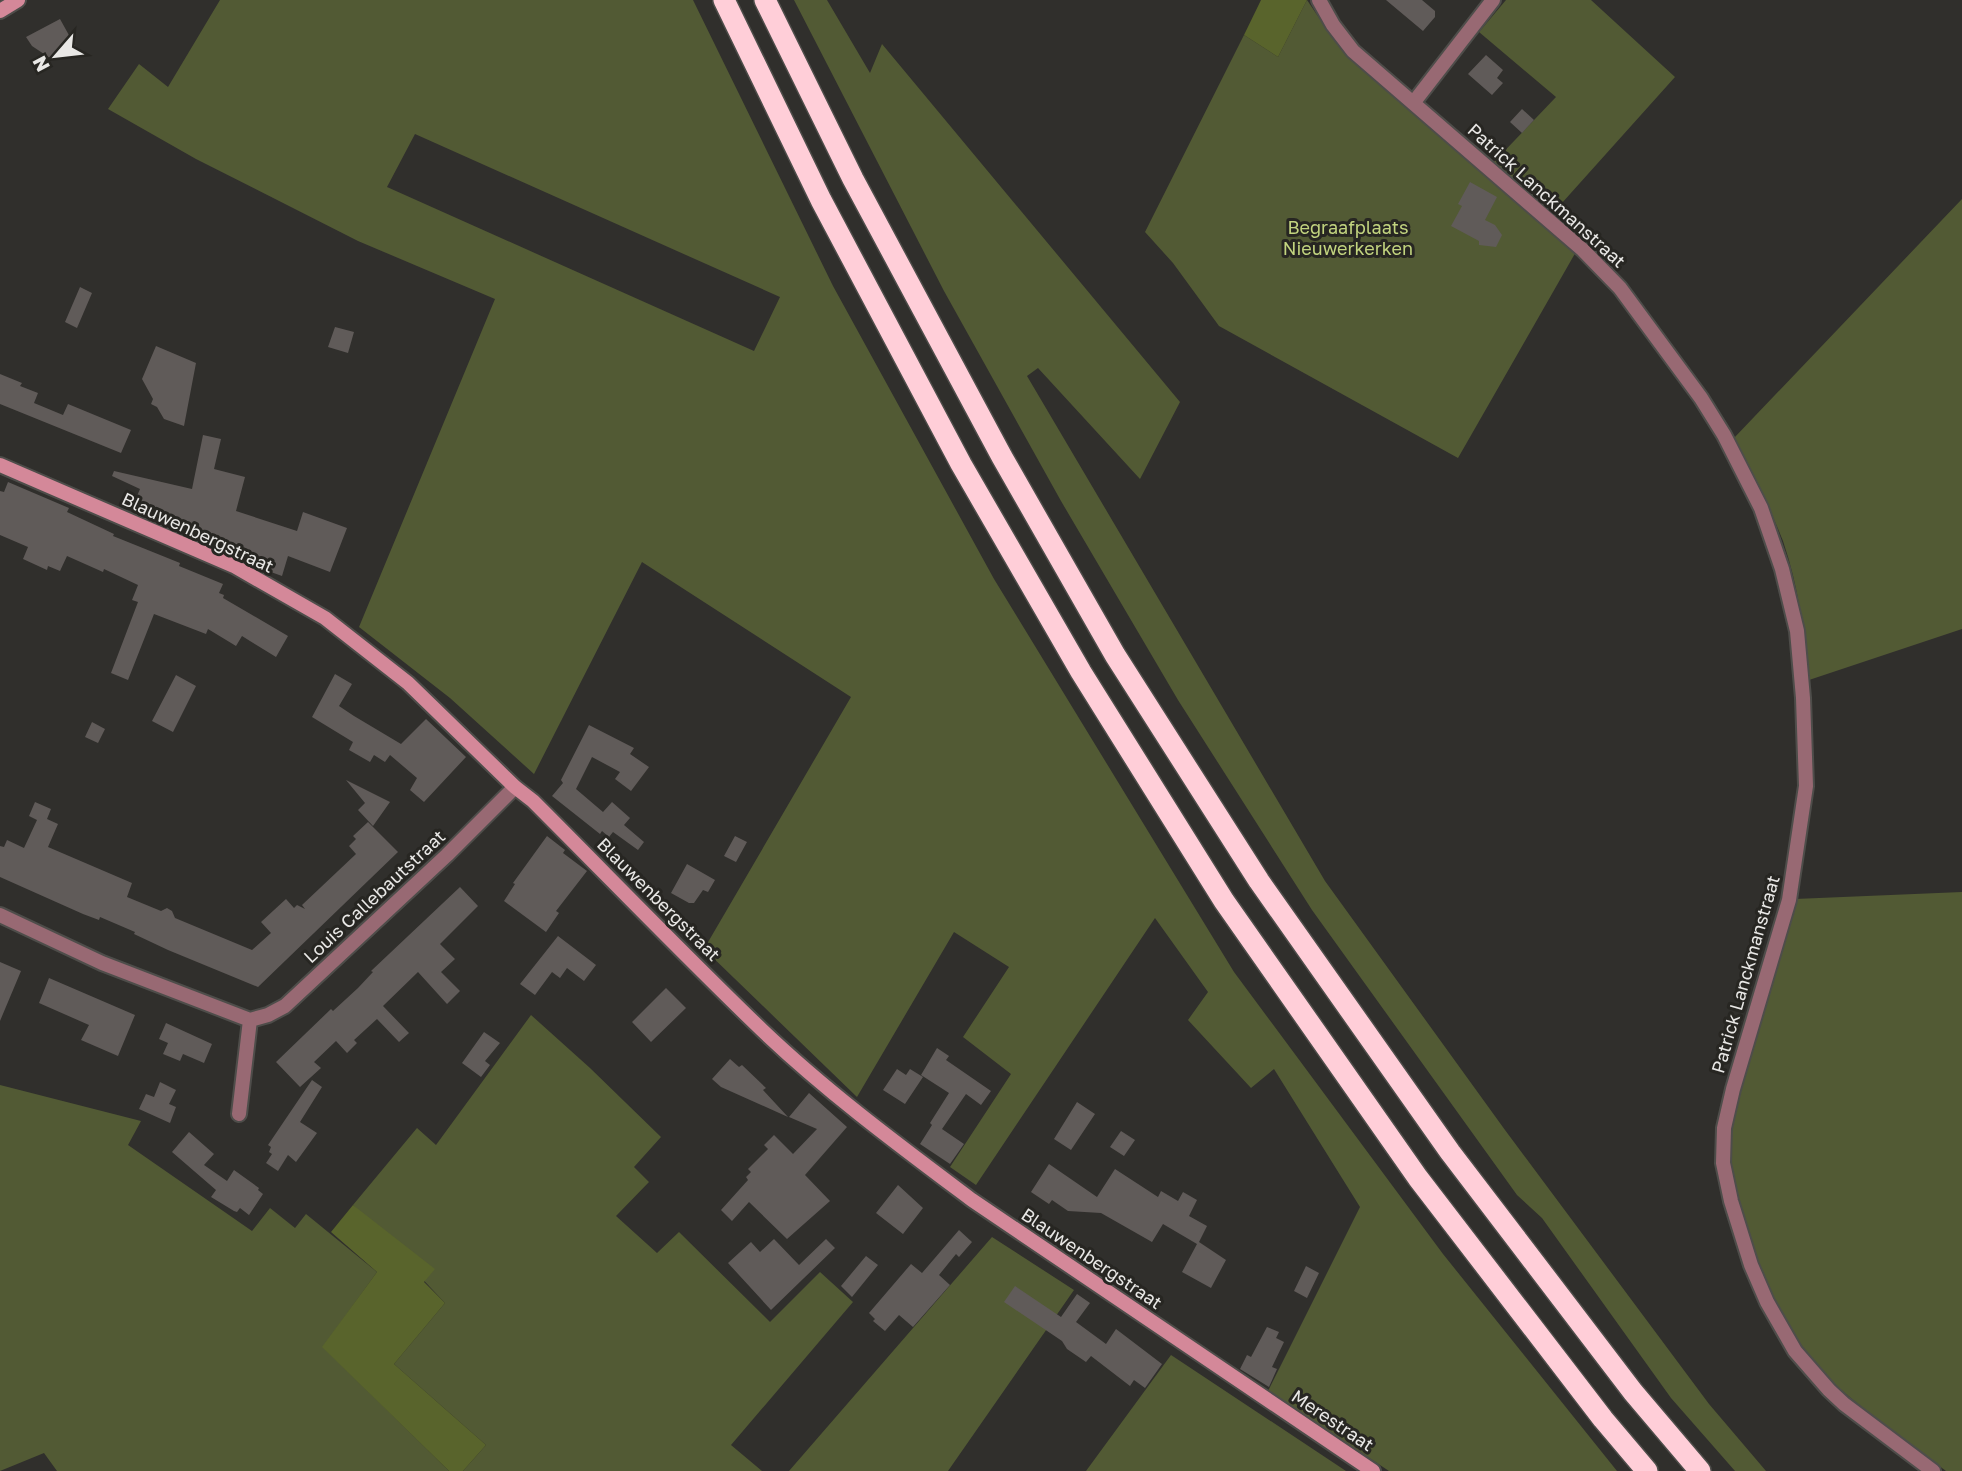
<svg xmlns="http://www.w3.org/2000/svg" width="1962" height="1471" font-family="'Golos Text',sans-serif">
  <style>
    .green { fill: #525a34; fill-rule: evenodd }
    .forest { fill: #59642c }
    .building { fill: #605b59 }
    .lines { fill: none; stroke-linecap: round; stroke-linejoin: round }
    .street-casing { stroke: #4e4d4a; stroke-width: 18 }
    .secondary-casing { stroke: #4e4d4a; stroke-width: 18 }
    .highway-casing { stroke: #4e4d4a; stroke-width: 24 }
    .street { stroke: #986973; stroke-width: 14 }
    .secondary { stroke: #d48899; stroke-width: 14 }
    .highway { stroke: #ffced8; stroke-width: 21 }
    .labels { text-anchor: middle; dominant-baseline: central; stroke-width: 6; stroke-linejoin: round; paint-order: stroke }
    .street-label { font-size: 18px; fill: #e9e8e6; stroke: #272622 }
    .park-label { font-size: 18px; fill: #c2d47f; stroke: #272622 }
  </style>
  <rect width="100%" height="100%" fill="#302f2c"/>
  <path class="green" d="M220 0H693L833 286 994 579 1234 972 1443 1254 1617 1471H1389L1268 1391 1360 1207 1274 1069 1251 1088 1188 1020 1208 992 1155 918 976 1185 950 1167 1011 1074 963 1037 1009 967 954 932 857 1097 704 949 851 697 642 562 534 774 450 698 359 627 495 299 358 241 196 159 108 109 139 64 168 87ZM415 134 780 297 754 351 387 187Z
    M794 0H827L870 73 882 44 1180 402 1140 479 1038 368 1027 376 1325 881 1505 1130 1709 1404 1766 1471H1735L1671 1398 1542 1218 1517 1195 1312 910 1178 700 1061 501 944 291Z
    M1307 0 1326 28 1350 55 1577 250 1458 458 1219 326 1173 263 1145 232 1244 35 1278 57Z
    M1506 0H1591L1675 77 1553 213 1492 164 1556 97 1479 32Z
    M1962 199V629L1809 680C1805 634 1798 585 1783 541 1769 505 1751 472 1734 438Z
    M1962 892V1471H1946L1870 1414 1840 1389 1817 1366 1797 1339 1777 1305 1762 1273 1738 1203 1729 1168 1730 1121 1795 899Z
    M531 1015 590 1068 661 1137 634 1167 649 1182 616 1216 657 1253 679 1232 770 1322 820 1272 853 1302 731 1445 762 1471H463L486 1445 394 1364 445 1303 353 1205 417 1128 436 1145Z
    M0 1085 141 1121 128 1145 252 1231 270 1208 295 1228 306 1214 377 1272 323 1347 449 1471H57L44 1453 0 1471Z
    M992 1237 1074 1290 948 1471H789Z
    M1171 1355 1346 1471H1086Z"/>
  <path class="forest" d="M1261 0H1307L1278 57 1244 35Z
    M353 1205 435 1269 424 1282 445 1303 394 1364 486 1445 463 1471H449L322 1347 377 1272 331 1232Z"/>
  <path class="building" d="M1386 0H1422L1435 11V17L1423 31Z
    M60 19 75 46 53 60 32 46 26 37Z
    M1486 55 1503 70 1497 78 1503 83 1492 95 1468 74Z
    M1522 109 1534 120 1522 133 1510 122Z
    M1470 182 1497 197 1485 220 1495 225 1502 235 1496 247 1479 245V241L1451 226 1462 206 1458 204Z
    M80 287 92 293 77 328 65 322Z
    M335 327 354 332 348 353 328 347Z
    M156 346 196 363 184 426 164 419 157 407 151 404 153 399 142 379Z
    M0 374 22 383 20 386 38 393 34 403 63 415 68 404 131 430 121 453 0 404Z
    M203 435 221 439 214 469 245 477 236 511 297 531 303 512 347 528 330 572 288 556 282 576 254 566 251 564 252 561 234 556 237 548 184 534 183 530 131 510 140 489 112 476 114 471 192 489Z
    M8 482 69 508 67 512 114 534 113 536 180 563 179 566 223 584 219 593 224 595 223 598 288 636 276 657 242 636 236 646 208 629 206 634 154 614 128 680 111 673 138 602 132 600 138 585 104 569 103 572 67 556 60 571 48 566 47 570 23 559 28 547 0 535V491L4 492Z
    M335 674 352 684 339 706 354 716 401 744 426 719 466 757 424 802 410 790 417 778 390 755 385 762 374 755 370 762 349 750 353 742 312 717Z
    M176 675 196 686 173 732 152 721Z
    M92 722 105 729 98 743 85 737Z
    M589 725 634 748 630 754 649 767 631 791 615 779 620 772 592 757 576 789 603 812 612 802 630 818 624 825 644 842 638 850 613 832 609 837 602 831 600 834 552 796 563 783 561 780Z
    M346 780 390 802 373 826 358 810 365 803Z
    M35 802 51 809 47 819 58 824 48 847 132 883 127 897 161 911 167 908 172 911 175 918 252 950 271 933 261 922 286 899 294 908 297 905 305 909 302 905 356 854 349 846 356 839 353 836 368 822 398 852 258 987 168 950 134 934 135 932 100 917 99 920 83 914 0 877V846L4 847 7 840 24 848 37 820 29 816Z
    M547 836 565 850 563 853 587 871 556 911 559 913 546 932 504 901 515 884 513 883Z
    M735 836 747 842 736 862 724 856Z
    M687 864 715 880 708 892 703 890 694 903H689L671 893Z
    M460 887 478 906 440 944 455 959 441 972 460 991 447 1004 418 972 383 1006 409 1033 399 1042 377 1019 354 1040 357 1043 347 1053 336 1041 314 1062 321 1068 300 1087 276 1062 331 1009 333 1011 358 988 373 972 371 971Z
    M558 936 596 965 584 981 567 968 560 978 552 972 535 995 520 984Z
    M0 962 21 971 0 1021Z
    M49 978 135 1015 118 1056 81 1040 89 1025 39 1003Z
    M666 988 686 1008 651 1042 632 1022Z
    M166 1023 212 1044 204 1063 183 1054 180 1061 163 1054 168 1043 159 1039Z
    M484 1032 500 1043 485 1061 490 1065 481 1077 462 1063Z
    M937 1048 949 1056 946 1060 991 1091 981 1105 966 1094 942 1129 964 1144 950 1164 920 1144 932 1125 930 1123 949 1093 921 1075Z
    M730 1059 739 1067 742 1065 766 1088 763 1090 788 1117 721 1087 712 1079Z
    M897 1069 906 1075 910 1069 923 1077 905 1104 883 1090Z
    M312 1080 322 1087 300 1122 317 1133 296 1162 288 1155 278 1171 266 1163 272 1154 269 1152 271 1147 268 1145Z
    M160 1082 176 1090 169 1104 176 1107 170 1123 139 1109 146 1094 154 1097Z
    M809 1093 847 1127 805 1175 830 1201 787 1239 749 1202 732 1221 721 1210 748 1180 746 1177 751 1172 748 1169 768 1149 764 1145 774 1135 793 1154 817 1129 789 1117Z
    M1077 1102 1095 1114 1071 1150 1054 1139Z
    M1121 1131 1135 1140 1124 1156 1110 1147Z
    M189 1132 214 1154 204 1165 227 1181 234 1170 259 1188 258 1190 263 1194 249 1215 240 1208 237 1212 234 1211 211 1197 216 1190 172 1152Z
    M1049 1164 1097 1197 1115 1169 1158 1197 1161 1191 1178 1201 1183 1192 1197 1200 1189 1216 1207 1226 1199 1242 1226 1260 1211 1288 1182 1272 1197 1244 1163 1224 1152 1242 1101 1213 1068 1211 1052 1200 1049 1204 1031 1192Z
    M898 1185 923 1208 903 1234 876 1213Z
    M959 1230 972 1242 959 1257 956 1254 939 1275 950 1285 913 1327 899 1315 885 1331 873 1321 875 1319 869 1313 911 1264 922 1273Z
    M774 1239 799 1265 826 1239 835 1248 771 1310 728 1263 751 1242 760 1252Z
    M866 1256 878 1265 852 1297 841 1286Z
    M1306 1266 1319 1273 1307 1298 1294 1291Z
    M1015 1286 1061 1317 1077 1294 1090 1303 1076 1322 1106 1344 1116 1329 1162 1364 1145 1388 1134 1380 1130 1386 1091 1356 1086 1362 1067 1349 1062 1341 1004 1302Z
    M1267 1327 1279 1332 1276 1338 1284 1342 1272 1367 1277 1369 1269 1387 1240 1369 1247 1355 1251 1357Z"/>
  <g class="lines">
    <defs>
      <path id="street" d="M1319 0 1333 25 1353 51 1583 250 1620 288 1701 398 1724 435 1761 508 1782 569 1797 631 1803 698 1806 786 1789 900 1733 1089 1724 1128 1723 1163 1731 1201 1751 1265 1767 1302 1795 1351 1829 1390 1844 1404 1933 1471
        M1414 102 1493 0
        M0 915 102 963 250 1020 268 1015 285 1006 447 855 515 787
        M239 1114 250 1020"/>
      <path id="secondary" d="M0 11 18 0
        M0 465 234 566 325 618 408 683 515 787 533 801C609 877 684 955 762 1030 827 1092 900 1146 972 1200L1373 1471"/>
      <path id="highway" d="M724 0 821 200 961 464 1081 672 1224 901 1418 1178 1603 1419 1647 1471
        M765 0 853 179 1002 457 1115 655 1259 881 1450 1152 1633 1392 1700 1471"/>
    </defs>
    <use href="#street" class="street-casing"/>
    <use href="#secondary" class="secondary-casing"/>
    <use href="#highway" class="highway-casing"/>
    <use href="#street" class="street"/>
    <use href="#secondary" class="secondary"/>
    <use href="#highway" class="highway"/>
  </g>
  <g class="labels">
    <g class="street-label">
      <text transform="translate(1547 195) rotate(42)">Patrick Lanckmanstraat</text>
      <text transform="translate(198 532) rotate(25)">Blauwenbergstraat</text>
      <text transform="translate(374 896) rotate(-43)">Louis Callebautstraat</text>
      <text transform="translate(659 899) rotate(45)">Blauwenbergstraat</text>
      <text transform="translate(1745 974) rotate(-74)">Patrick Lanckmanstraat</text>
      <text transform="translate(1092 1258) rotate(34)">Blauwenbergstraat</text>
      <text transform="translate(1333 1420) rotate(34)">Merestraat</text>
    </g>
    <g class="park-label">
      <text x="1348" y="227">Begraafplaats<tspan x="1348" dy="21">Nieuwerkerken</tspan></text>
    </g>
  </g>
  <g transform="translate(56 56) rotate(242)" stroke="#272622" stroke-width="5" paint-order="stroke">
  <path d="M0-5L12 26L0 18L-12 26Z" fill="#e9e8e6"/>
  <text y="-10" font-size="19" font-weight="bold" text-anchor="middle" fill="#e9e8e6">N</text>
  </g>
</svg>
